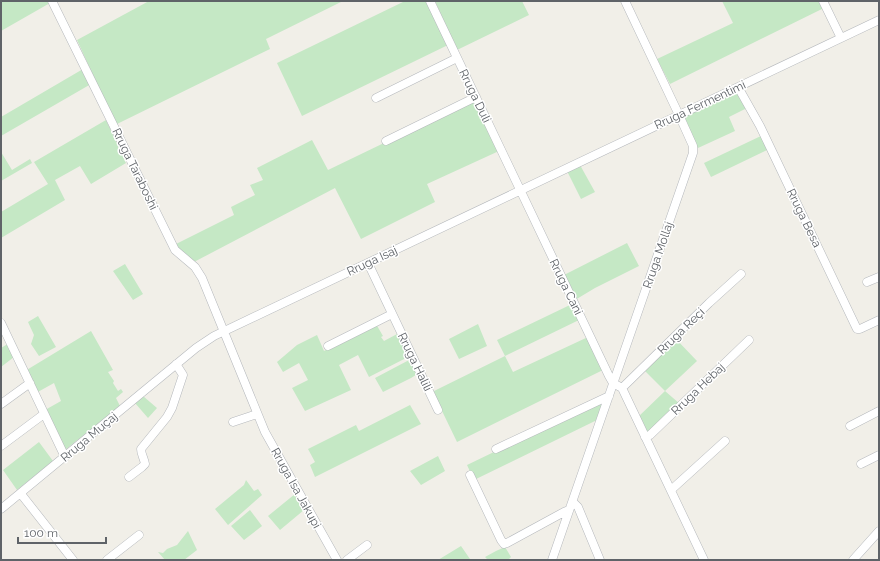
<svg xmlns="http://www.w3.org/2000/svg" width="880" height="561" font-family="Raleway,sans-serif">
  <style>
    .green { fill: #c5e8c5 }
    .lines { fill: none; stroke-linecap: round; stroke-linejoin: round }
    .minor-casing { stroke: #b5b8bc; stroke-width: 9 }
    .minor { stroke: #fff; stroke-width: 8 }
    .labels { text-anchor: middle; dominant-baseline: central; stroke-width: 3; stroke-linejoin: round; paint-order: stroke }
    .street-label { font-size: 12px; fill: #5f6368; stroke: #fff }
  </style>
  <rect width="100%" height="100%" fill="#f1efe8"/>
  <path class="green" d="M3 1H49L50 3 1 31V2Z
    M149 1H343L266 39 270 49 117 124 104 99 77 40Z
    M405 1H428L448 45 302 116 277 63Z
    M435 1H522L529 15 457 50Z
    M722 1H820L824 8 670 84 657 59 733 23Z
    M83 69 91 84 1 136V117Z
    M734 93H737L747 108 729 117 735 131 698 148 686 122 685 116Z
    M471 101H475L499 151 427 184 435 202 361 239 335 188 194 262 181 251 176 244 234 215 231 207 255 195 250 185 263 180 257 168 312 140 328 170Z
    M106 120 126 163 91 184 80 166 55 180 65 200 1 238V212L48 184 34 162Z
    M763 135 769 149 711 177 704 163Z
    M1 152 12 170 30 159 32 163 1 181Z
    M580 165 595 192 581 199 567 171Z
    M627 243 639 266 595 288 575 300 564 275Z
    M125 264 143 294 133 300 113 271Z
    M572 304 579 320 505 356 513 372 588 337 603 370 457 442 443 413 432 392 505 356 497 340Z
    M38 316 56 347 39 356 31 344 34 335 28 322Z
    M376 324 383 336 381 337 384 341 399 333 410 356 369 377 358 355 339 365 351 390 305 411 292 388 308 380 299 363 283 372 277 362 297 345 317 335 324 351Z
    M478 324 487 346 459 359 449 339Z
    M91 331 113 370 108 372 114 381 113 383 118 391 121 389 123 392 116 398 120 406 65 450 45 410 61 401 54 383 36 393 25 371Z
    M675 338 697 361 665 391 680 404 648 433 637 418 665 391 643 369Z
    M6 345H8L14 357 1 367V348Z
    M411 359 419 373 411 378 383 392 375 378Z
    M143 396 157 408 148 418 135 403Z
    M600 401 604 402 597 420 474 480 467 465Z
    M410 405 421 424 315 477 310 465 315 462 308 449 356 425 359 431Z
    M39 442 53 461 17 490 3 470Z
    M438 456 445 471 421 485 410 471Z
    M246 480 254 491 258 489 262 495 228 525 215 509 244 485Z
    M295 494 304 510 280 530 268 516Z
    M250 510 262 526 244 540 231 526Z
    M188 531 197 550 184 560H165L158 552 163 553 167 549 177 545Z
    M461 546 470 559 469 560H438Z
    M505 547 511 557 508 560H488L485 557 496 551Z"/>
  <g class="lines">
    <defs>
      <path id="minor" d="M52 1 175 250 195 267 202 278 265 432 337 560
        M430 1 609 376 613 383 622 388 704 560
        M823 1 841 38
        M738 87 760 126 856 327 857 329H860L879 320
        M376 98 457 58
        M386 141 476 97
        M368 263 438 410
        M867 282 879 277
        M1 323 65 457
        M328 346 392 314
        M622 388 709 303 741 274
        M1 404 30 383
        M233 422 257 414
        M850 426 879 411
        M645 437 650 435 749 340
        M1 446 44 414
        M496 449 609 396
        M861 464 879 455
        M470 475 501 540 504 544 507 543 564 512 569 510
        M129 477 142 467 145 464C144 458 141 454 141 449L167 417 172 408 183 375 176 364
        M671 490 725 441
        M21 494 73 560
        M572 504H575L578 507 600 560
        M1 509 196 348 214 336 879 20
        M107 560 139 535
        M347 560 367 545
        M552 560 693 153V146L679 115 625 1
        M853 560 879 531"/>
    </defs>
    <use href="#minor" class="minor-casing"/>
    <use href="#minor" class="minor"/>
  </g>
  <g class="labels">
    <g class="street-label">
      <text transform="translate(475 96) rotate(64)">Rruga Duli</text>
      <text transform="translate(700 105) rotate(-25)">Rruga Fermentimi</text>
      <text transform="translate(135 169) rotate(64)">Rruga Taraboshi</text>
      <text transform="translate(804 218) rotate(64)">Rruga Besa</text>
      <text transform="translate(658 255) rotate(-71)">Rruga Mollaj</text>
      <text transform="translate(372 261) rotate(-25)">Rruga Isaj</text>
      <text transform="translate(566 287) rotate(64)">Rruga Cani</text>
      <text transform="translate(681 331) rotate(-44)">Rruga Reçi</text>
      <text transform="translate(415 362) rotate(64)">Rruga Halili</text>
      <text transform="translate(698 389) rotate(-44)">Rruga Hebaj</text>
      <text transform="translate(89 437) rotate(-40)">Rruga Muçaj</text>
      <text transform="translate(296 488) rotate(61)">Rruga Isa Jakupi</text>
    </g>
  </g>
  <rect width="880" height="561" fill="none" stroke="#5f6368" stroke-width="4"/>
  <path d="M18 537v6h88v-6" fill="none" stroke="#5f6368" stroke-width="2"/>
  <text x="24" y="537" font-size="12" fill="#5f6368" stroke="#ffffff" stroke-width="3" paint-order="stroke">100 m</text>
</svg>
